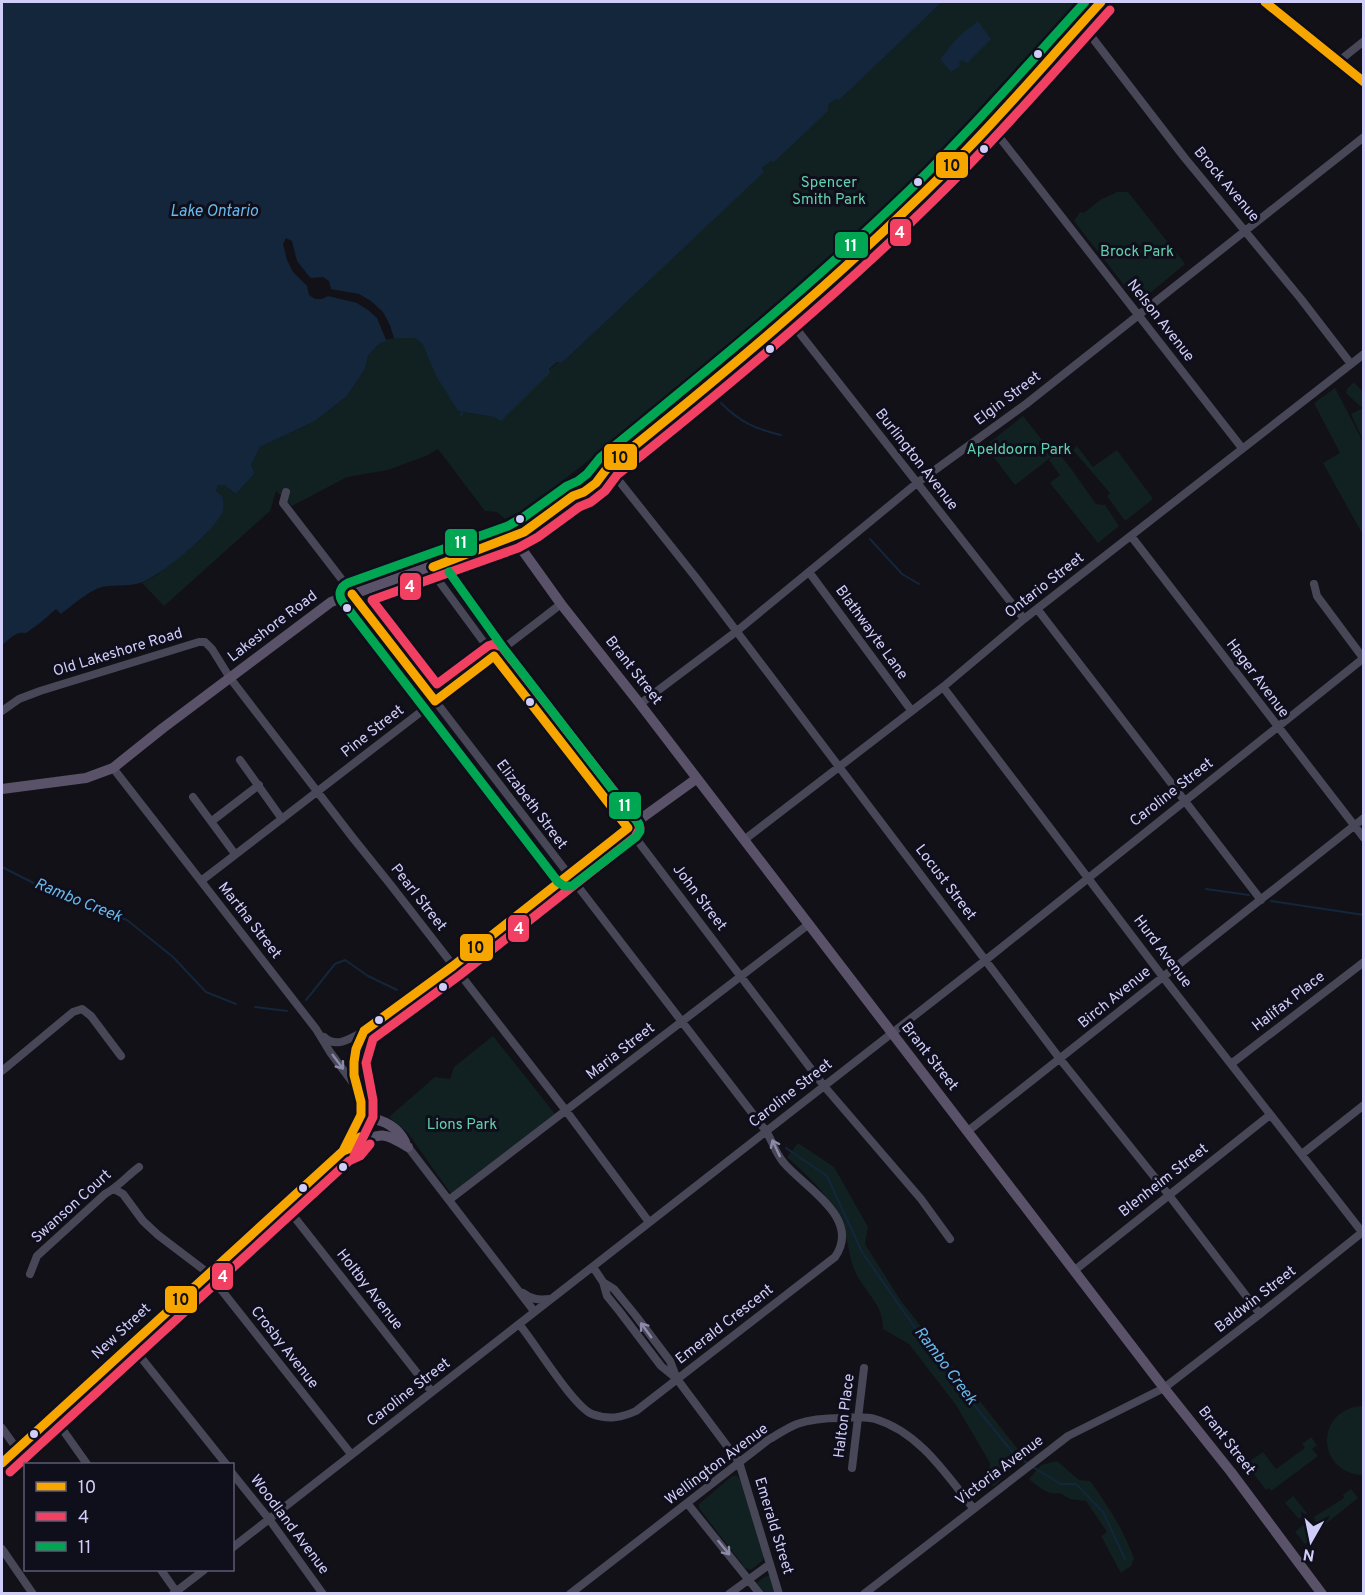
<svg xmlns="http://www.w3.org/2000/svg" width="1365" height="1595" font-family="Overpass,sans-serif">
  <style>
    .green { fill: #112121 }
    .water { fill: #13263b }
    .pier { fill: #121118 }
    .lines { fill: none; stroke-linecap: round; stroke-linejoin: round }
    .stream { stroke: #13263b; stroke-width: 2 }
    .minor { stroke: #474758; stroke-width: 8 }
    .major { stroke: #595269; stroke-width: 10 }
    .bus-1-casing { stroke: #0f0e1b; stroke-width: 14 }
    .bus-2-casing { stroke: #0f0e1b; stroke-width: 14 }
    .bus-3-casing { stroke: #0f0e1b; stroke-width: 14 }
    .bus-1 { stroke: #f7a600; stroke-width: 9 }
    .bus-2 { stroke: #f24062; stroke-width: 9 }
    .bus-3 { stroke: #00a651; stroke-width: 9 }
    .oneway { stroke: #8c8aa8 }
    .bus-dot { fill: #d0cef9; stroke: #0f0e1b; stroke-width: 2 }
    .labels { text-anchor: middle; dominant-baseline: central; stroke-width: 6; stroke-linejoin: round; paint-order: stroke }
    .park-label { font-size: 15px; fill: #64cfac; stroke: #0f0e1b }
    .street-label { font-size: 15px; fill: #d0cef9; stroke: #0f0e1b }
    .water-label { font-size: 16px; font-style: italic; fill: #69b9ec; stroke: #0f0e1b }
    .line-badge { stroke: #0f0e1b; stroke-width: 2 }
    .badge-label { font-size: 16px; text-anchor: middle; font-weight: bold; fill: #fff }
    .pale-badge-label { font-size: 16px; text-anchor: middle; font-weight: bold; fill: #111 }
  </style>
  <rect width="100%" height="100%" fill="#121118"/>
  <path class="green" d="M942 2H1079L997 95 899 199 872 232 708 369 524 510 505 519 497 512 485 511 438 449 428 455 388 470 347 477 292 506 276 491 270 511 164 606 142 583 157 575 200 540 218 485H224L236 494 255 473 251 465 260 447 315 421 347 396 365 369 368 356 379 344 394 338H415L423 345 458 411 494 417 558 362 562 363 763 172 762 168 828 111V105L835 98 839 99Z
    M1117 192H1128L1185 264 1144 298 1138 291 1132 295 1074 221 1080 212 1084 213 1100 200Z
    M1354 382 1363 392V406L1361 407 1346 393 1347 389Z
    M1335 388 1363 442V535L1323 463 1340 453 1314 403Z
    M1363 408V440L1351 414Z
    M1023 416 1054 455 1015 485 985 446Z
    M1077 446 1093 467 1117 450 1153 499 1125 521 1107 496 1110 493 1073 450Z
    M1058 453C1073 469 1083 487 1096 504L1105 505 1119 526 1098 543 1050 483 1060 475 1049 460Z
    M493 1036 555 1114 451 1194 408 1133 389 1117 435 1077 450 1079 454 1067Z
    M798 1143 834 1167 868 1227 865 1244 901 1301 1024 1457 994 1486 988 1484 990 1463 956 1405 909 1344 883 1329C884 1304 863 1291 854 1269 850 1259 849 1247 846 1237 832 1198 817 1184 787 1157Z
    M1363 1406V1475C1315 1473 1315 1408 1363 1406Z
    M1311 1437 1317 1445 1312 1449 1318 1456 1271 1491 1269 1488 1266 1490 1246 1464 1263 1452 1276 1469 1305 1448 1302 1444Z
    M1057 1461 1079 1480 1090 1481C1107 1504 1125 1532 1134 1559L1131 1566 1121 1573 1101 1536 1107 1532 1086 1501 1070 1499 1060 1493C1048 1496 1037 1486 1029 1479L1041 1465Z
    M736 1475 740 1480 764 1555 763 1560 751 1570 745 1568 699 1508V1504L731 1477Z
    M1351 1489 1358 1498 1323 1526 1316 1523 1314 1517 1344 1498 1343 1495Z
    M1293 1496 1307 1513 1299 1519 1285 1503Z
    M1307 1522 1317 1534 1305 1544 1295 1532Z
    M770 1575 775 1593H765L757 1583 763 1578Z"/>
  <path class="water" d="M2 2H942L839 100 835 99 828 105V111L774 162 771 161 762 168 764 172 562 363 557 362 549 369 550 373 501 421 494 417 458 411 436 376 423 345 415 338H394L379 344 368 356 365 369 347 396 315 421 260 447 251 465 255 473 236 494 224 485H218L216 491 223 498C223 502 224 507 223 511 215 531 160 577 140 583 127 587 109 584 99 588 89 591 70 607 61 614L56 609 40 623 26 633C15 631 10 639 2 645Z
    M978 21 991 39 967 63 962 60 959 62 960 66 951 72 940 59 959 36Z"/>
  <path class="pier" d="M286 238 292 241 297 261 308 275 311 278 323 277 329 281 331 289 359 294 371 301 383 312 390 325 394 338 386 340 377 318 368 310 357 303 328 296 322 299H315L309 295 307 286 293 272 287 260 283 244Z"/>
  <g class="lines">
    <path class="stream" d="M721 403C740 422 755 429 781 435
      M461 416 462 412
      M870 539 902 574 919 584
      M2 867 59 896 85 903 127 920 173 957 206 992 236 1004
      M1206 889 1249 895
      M1271 901 1364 915
      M306 1000 335 964 345 960 368 976 397 990
      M255 1007 287 1011
      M786 1148 827 1176 862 1252 939 1362 1014 1454 1027 1463
      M1031 1466 1061 1484H1076L1103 1512 1125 1559"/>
    <path class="minor" d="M1081 23 1184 157 1301 299 1351 364
      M1339 61 1364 41
      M990 125 1242 448
      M787 317 1024 619
      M608 467 697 579 1060 1059 1168 1194 1260 1314
      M286 492 283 503 766 1131C773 1142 775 1153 784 1163 805 1188 862 1218 835 1257L636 1411C621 1418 608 1420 592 1414 573 1406 535 1343 519 1324
      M1131 536 1364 838
      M433 567 441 584 494 656 628 828 824 1086 921 1199 950 1239
      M809 572 911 710
      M1314 584 1317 596 1364 659
      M1038 610 1261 900
      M943 687 1163 977 1362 1232
      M640 704 737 631 917 483 1026 404 1364 137
      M2 711 19 699 40 691 199 642H205L212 649 230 678 353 838 390 884 567 1112 649 1222
      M240 760 282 819
      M113 768 316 1029 330 1052 356 1087
      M193 797 235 854
      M212 821 259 785
      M744 840 943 687 1024 619 1364 354
      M201 881 561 604
      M324 1037C337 1049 350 1038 363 1032
      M1231 1064 1364 962
      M2 1071 73 1012 82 1009 91 1016 121 1056
      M968 1131 1364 818
      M408 1147 534 1311
      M1302 1154 1364 1105
      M114 1189 123 1194 143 1221 158 1235 208 1273 351 1454
      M449 1200 809 924
      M284 1204 432 1392
      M593 1267 603 1282 607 1296 620 1312 661 1366 677 1379
      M1075 1270 1270 1115
      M30 1274 37 1256 105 1194C118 1187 127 1176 139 1167
      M603 1282 614 1289 636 1316 670 1361 677 1379 739 1462 779 1594
      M523 1293C532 1300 539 1300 550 1299
      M131 1345 226 1464
      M53 1416 87 1464
      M2 1428 17 1449
      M852 1468 864 1368
      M232 1473 269 1519 323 1594
      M687 1503 760 1594
      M232 1548 987 959 1364 658
      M2 1549 33 1594
      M161 1570 178 1594
      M173 1594 204 1570
      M570 1594 768 1440C777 1435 787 1428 797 1424 811 1419 827 1418 842 1418 853 1417 865 1416 875 1419 919 1432 946 1474 973 1508
      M729 1594 770 1564
      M864 1594 1068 1436 1164 1388 1260 1314 1364 1231"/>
    <path class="major" d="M1265 2 1364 82
      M573 496C581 476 589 474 608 467
      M513 537 561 604 640 704 1164 1388 1231 1472 1322 1594
      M2 789 86 778 113 768 163 728 331 602 513 537 531 527 573 496 584 492 596 483 608 467C723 375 837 280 941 176 997 120 1048 60 1101 2
      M364 1117C381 1119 397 1125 405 1142
      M356 1145C381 1132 384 1132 408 1147
      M343 1151C348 1136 361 1126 362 1109 362 1099 358 1090 356 1081 351 1064 354 1047 364 1031L453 966 628 828 696 779
      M2 1463 343 1151C385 1134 362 1090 365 1058 366 1046 373 1034 377 1023"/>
    <defs>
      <path id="bus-1" d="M1265 2 1364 82
        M433 567 524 532 573 496 584 492 596 483 608 467C723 375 836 280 941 176 997 121 1048 60 1101 2
        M343 1151 361 1115V1102L354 1075V1062L356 1049 364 1031 453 966 628 828 494 656 435 701 352 594
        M2 1463 343 1151 353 1147 360 1137"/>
      <path id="bus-2" d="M354 1156 373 1117V1100L366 1063 373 1039 460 975 635 837 640 828 637 821 502 647 494 644 488 646 437 684 372 600 518 548 538 537 579 507 591 502 605 491 617 475C732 383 845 289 949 185 1005 129 1057 69 1110 10
        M10 1472 349 1161 360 1156 370 1144"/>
      <path id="bus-3" d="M449 572 504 649 639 824 640 831 636 837 572 886H564L558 882 342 601C338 594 340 587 348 583L508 526 524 517 567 486 578 481 587 474 600 458C699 377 799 296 892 207 961 142 1022 71 1085 2"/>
    </defs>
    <use href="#bus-1" class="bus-1-casing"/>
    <use href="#bus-2" class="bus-2-casing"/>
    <use href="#bus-3" class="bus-3-casing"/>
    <use href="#bus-1" class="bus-1"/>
    <use href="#bus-2" class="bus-2"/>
    <use href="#bus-3" class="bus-3"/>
  </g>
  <defs><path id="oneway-shaft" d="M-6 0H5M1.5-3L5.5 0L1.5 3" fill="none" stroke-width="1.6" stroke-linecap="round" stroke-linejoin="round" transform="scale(1.5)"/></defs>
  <g class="oneway">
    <use href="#oneway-shaft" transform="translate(338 1062) rotate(53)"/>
    <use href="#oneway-shaft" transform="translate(776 1148) rotate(-115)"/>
    <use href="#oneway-shaft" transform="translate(646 1330) rotate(-126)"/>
    <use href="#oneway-shaft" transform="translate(724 1548) rotate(51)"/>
  </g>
  <g class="bus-dot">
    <circle cx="1038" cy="54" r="5"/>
    <circle cx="984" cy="149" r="5"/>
    <circle cx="918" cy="182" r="5"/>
    <circle cx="770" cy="349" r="5"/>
    <circle cx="520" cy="519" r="5"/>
    <circle cx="347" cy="608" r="5"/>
    <circle cx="530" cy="702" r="5"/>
    <circle cx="443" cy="987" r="5"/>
    <circle cx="379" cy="1020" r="5"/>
    <circle cx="343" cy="1167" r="5"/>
    <circle cx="303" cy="1188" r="5"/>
    <circle cx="34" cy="1434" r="5"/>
  </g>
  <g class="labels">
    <g class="park-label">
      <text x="829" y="183">Spencer<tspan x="829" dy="17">Smith Park</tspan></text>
      <text x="1137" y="252">Brock Park</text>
      <text x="1019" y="450">Apeldoorn Park</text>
      <text x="462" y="1125">Lions Park</text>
    </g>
    <g class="street-label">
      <text transform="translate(1226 185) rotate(50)">Brock Avenue</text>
      <text transform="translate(1160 321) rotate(52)">Nelson Avenue</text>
      <text transform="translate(1008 399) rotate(-37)">Elgin Street</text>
      <text transform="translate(916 460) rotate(52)">Burlington Avenue</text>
      <text transform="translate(1045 586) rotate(-38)">Ontario Street</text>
      <text transform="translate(273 627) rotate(-37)">Lakeshore Road</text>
      <text transform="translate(871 633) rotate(54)">Blathwayte Lane</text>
      <text transform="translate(118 653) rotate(-17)">Old Lakeshore Road</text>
      <text transform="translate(633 671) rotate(52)">Brant Street</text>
      <text transform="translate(1257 679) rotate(53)">Hager Avenue</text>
      <text transform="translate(373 732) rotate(-38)">Pine Street</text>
      <text transform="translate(1172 793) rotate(-38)">Caroline Street</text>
      <text transform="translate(531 805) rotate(53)">Elizabeth Street</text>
      <text transform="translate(945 883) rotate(53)">Locust Street</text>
      <text transform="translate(418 898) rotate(52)">Pearl Street</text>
      <text transform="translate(699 898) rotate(53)">John Street</text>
      <text transform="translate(249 921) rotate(52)">Martha Street</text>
      <text transform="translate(1162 952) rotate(53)">Hurd Avenue</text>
      <text transform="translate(1115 998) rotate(-39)">Birch Avenue</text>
      <text transform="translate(1289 1002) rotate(-38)">Halifax Place</text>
      <text transform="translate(621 1052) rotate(-38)">Maria Street</text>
      <text transform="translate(929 1057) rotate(52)">Brant Street</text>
      <text transform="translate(791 1094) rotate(-38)">Caroline Street</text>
      <text transform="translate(1164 1181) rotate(-38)">Blenheim Street</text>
      <text transform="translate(72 1207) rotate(-42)">Swanson Court</text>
      <text transform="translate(369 1290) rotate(52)">Holtby Avenue</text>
      <text transform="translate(1256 1300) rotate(-38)">Baldwin Street</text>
      <text transform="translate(725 1325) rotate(-38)">Emerald Crescent</text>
      <text transform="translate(122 1332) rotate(-43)">New Street</text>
      <text transform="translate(284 1348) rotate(52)">Crosby Avenue</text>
      <text transform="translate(409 1393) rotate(-38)">Caroline Street</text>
      <text transform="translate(845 1416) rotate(-83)">Halton Place</text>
      <text transform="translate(1226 1441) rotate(52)">Brant Street</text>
      <text transform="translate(717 1465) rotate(-37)">Wellington Avenue</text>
      <text transform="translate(1000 1471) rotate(-37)">Victoria Avenue</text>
      <text transform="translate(289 1525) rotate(53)">Woodland Avenue</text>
      <text transform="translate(773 1526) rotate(73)">Emerald Street</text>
    </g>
    <g class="water-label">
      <text x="214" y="212">Lake Ontario</text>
      <text transform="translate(78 901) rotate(22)">Rambo Creek</text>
      <text transform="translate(945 1366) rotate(53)">Rambo Creek</text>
    </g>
  </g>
  <g class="line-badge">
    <rect x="935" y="151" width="34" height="28" rx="6" fill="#f7a600"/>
    <rect x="889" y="218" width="23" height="29" rx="6" fill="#f24062"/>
    <rect x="834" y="231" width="35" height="28" rx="6" fill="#00a651"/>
    <rect x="603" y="443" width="35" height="28" rx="6" fill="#f7a600"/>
    <rect x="444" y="528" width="34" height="29" rx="6" fill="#00a651"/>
    <rect x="399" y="572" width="23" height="29" rx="6" fill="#f24062"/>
    <rect x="608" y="791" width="34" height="29" rx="6" fill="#00a651"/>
    <rect x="507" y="914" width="23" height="29" rx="6" fill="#f24062"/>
    <rect x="459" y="933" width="35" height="29" rx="6" fill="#f7a600"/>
    <rect x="211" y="1262" width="23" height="29" rx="6" fill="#f24062"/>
    <rect x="164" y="1285" width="34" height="29" rx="6" fill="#f7a600"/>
  </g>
  <g class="badge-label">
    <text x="900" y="238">4</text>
    <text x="851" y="251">11</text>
    <text x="461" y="548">11</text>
    <text x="410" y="592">4</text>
    <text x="625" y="811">11</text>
    <text x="519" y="934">4</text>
    <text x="223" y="1282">4</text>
  </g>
  <g class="pale-badge-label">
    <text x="952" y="171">10</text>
    <text x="620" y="463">10</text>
    <text x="476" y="953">10</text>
    <text x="181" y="1305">10</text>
  </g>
  <rect width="1365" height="1595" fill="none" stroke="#d0cef9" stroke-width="6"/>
  <rect x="24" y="1463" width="210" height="108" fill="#0f0e1b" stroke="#5c5b74" stroke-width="1.5"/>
  <rect x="36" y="1482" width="30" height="9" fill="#f7a600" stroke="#5c5b74" stroke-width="1.5"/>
  <text x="78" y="1493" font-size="18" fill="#d0cef9">10</text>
  <rect x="36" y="1512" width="30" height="9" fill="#f24062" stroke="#5c5b74" stroke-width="1.5"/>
  <text x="78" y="1523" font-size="18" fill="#d0cef9">4</text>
  <rect x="36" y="1542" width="30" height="9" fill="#00a651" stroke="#5c5b74" stroke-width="1.5"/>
  <text x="78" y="1553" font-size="18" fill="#d0cef9">11</text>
  <g transform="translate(1311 1541) rotate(189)" stroke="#0f0e1b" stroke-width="4.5" paint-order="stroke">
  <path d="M0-4.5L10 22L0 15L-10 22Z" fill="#d0cef9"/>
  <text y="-9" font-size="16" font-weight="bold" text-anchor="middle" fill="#d0cef9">N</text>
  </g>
</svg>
